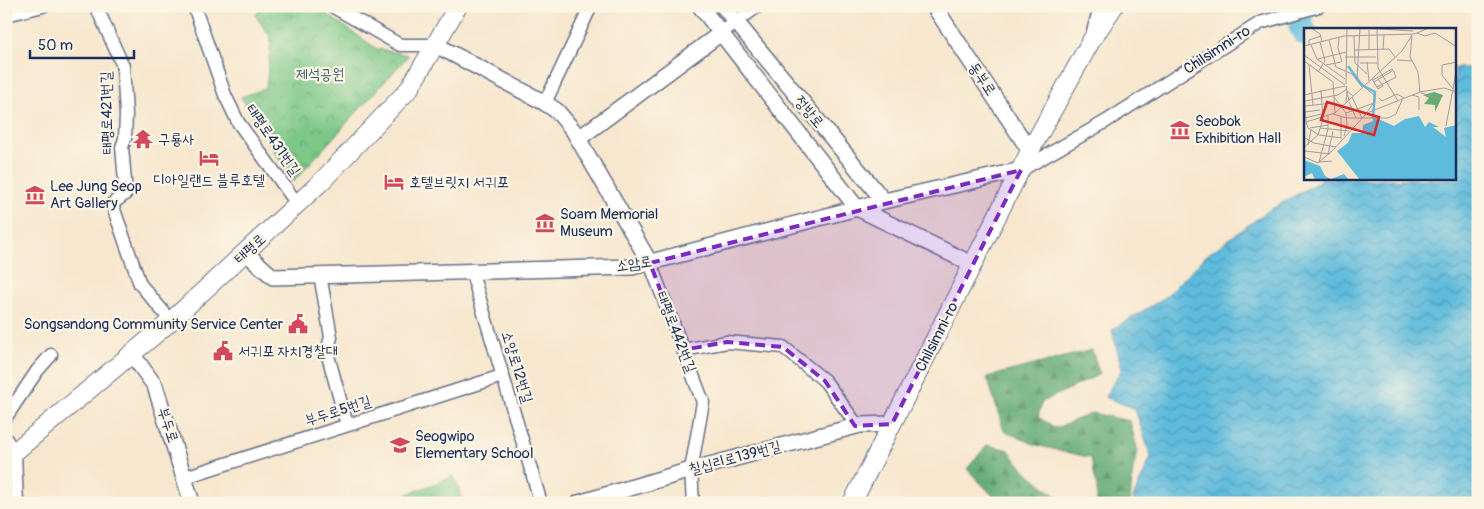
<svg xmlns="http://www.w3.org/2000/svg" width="1484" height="509" font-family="Pangolin,'Poor Story',sans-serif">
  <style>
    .green { fill: #7bc887; stroke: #4b7c72 }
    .forest { fill: url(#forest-firs); stroke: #406e69 }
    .park { fill: url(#park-crowns); stroke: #4b7c72 }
    .water { fill: url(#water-waves); stroke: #3c759d }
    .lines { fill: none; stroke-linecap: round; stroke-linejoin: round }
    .river { stroke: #5ebbdc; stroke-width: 25 }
    .minor-casing { stroke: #686f85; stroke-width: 15 }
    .tertiary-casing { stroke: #686f85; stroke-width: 18 }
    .secondary-casing { stroke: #686f85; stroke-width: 20 }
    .minor { stroke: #fff; stroke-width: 12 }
    .tertiary { stroke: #fff; stroke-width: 15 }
    .secondary { stroke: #fff; stroke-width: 18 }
    .marked { fill: #7b2cbf; fill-opacity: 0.2; stroke: #7b2cbf; stroke-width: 4; stroke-dasharray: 10 6; stroke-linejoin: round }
    .labels { text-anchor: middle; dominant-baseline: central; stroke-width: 4.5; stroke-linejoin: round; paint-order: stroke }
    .street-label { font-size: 15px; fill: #1b2f5e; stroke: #fcf5e5 }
    .park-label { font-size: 15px; fill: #385d6a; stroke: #fcf5e5 }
    .poi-label { font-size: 15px; fill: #1b2f5e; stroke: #fcf5e5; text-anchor: start }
    .inset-river { fill: none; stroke: #5ebbdc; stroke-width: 2.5 }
    .inset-road { fill: none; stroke: #9f9da1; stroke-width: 1 }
    .view { fill: #d62828; fill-opacity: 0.15; stroke: #d62828; stroke-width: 2.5 }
    .inset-edge { fill: none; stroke: #1b2f5e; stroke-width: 2.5 }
  </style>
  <defs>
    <pattern id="forest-firs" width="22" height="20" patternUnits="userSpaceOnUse" patternTransform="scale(1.25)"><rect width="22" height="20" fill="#64ac74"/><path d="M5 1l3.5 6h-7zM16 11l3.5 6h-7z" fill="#528c62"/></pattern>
    <pattern id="park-crowns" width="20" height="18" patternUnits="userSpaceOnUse" patternTransform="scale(1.25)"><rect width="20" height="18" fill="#7bc887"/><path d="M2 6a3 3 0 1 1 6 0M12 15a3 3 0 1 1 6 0" fill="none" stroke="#64a372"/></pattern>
    <pattern id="water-waves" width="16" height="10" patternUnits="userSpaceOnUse" patternTransform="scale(1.25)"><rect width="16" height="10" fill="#5ebbdc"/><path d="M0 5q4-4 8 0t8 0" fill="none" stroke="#4d98b6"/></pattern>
  </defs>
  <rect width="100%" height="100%" fill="#fcf5e5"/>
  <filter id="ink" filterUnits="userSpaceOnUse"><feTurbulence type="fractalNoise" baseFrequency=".02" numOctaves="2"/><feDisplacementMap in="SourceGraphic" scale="10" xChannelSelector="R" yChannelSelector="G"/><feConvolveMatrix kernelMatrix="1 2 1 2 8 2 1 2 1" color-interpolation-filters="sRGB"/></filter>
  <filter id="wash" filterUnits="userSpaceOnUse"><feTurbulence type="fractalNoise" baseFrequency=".0096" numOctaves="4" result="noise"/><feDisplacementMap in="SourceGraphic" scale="20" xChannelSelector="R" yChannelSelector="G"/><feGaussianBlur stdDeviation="1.12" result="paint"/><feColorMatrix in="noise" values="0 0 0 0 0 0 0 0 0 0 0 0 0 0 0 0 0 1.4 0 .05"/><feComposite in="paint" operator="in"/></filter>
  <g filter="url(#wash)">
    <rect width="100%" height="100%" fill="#f7e7ce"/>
    <path class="green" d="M454 476 464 503H385Z"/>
    <path class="forest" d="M1092 350 1100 374 1042 402 1038 417 1056 428 1092 413 1130 421 1138 452 1133 469 1130 503H1097V488L1091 458 1036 445 1004 431 987 377Z
      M987 445 1009 450C1021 471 1045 486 1064 503H1000L967 469Z"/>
    <path class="park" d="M264 6H315L377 49 409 55 293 182 241 97 266 88 271 38 255 15Z"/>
    <path class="water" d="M1302 21 1310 29H1305V47L1292 29Z
      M1455 68H1478V503H1134L1133 498 1151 457 1135 409 1105 397 1122 369 1112 330 1164 298 1207 255 1268 211 1315 184 1320 179H1455Z"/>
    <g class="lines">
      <path class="river" d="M1299 6 1301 26 1305 33"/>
    </g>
  </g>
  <g filter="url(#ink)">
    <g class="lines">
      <defs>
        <path id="minor" d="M96 6 123 66 126 114 125 139 122 147 126 193 112 204 140 284 171 321
          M194 6 225 95 238 122 298 205
          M332 6 400 45H436
          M6 15 43 6
          M721 33 758 6
          M545 103 591 6
          M1021 170 1105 122 1260 23 1319 6
          M650 263 703 402 691 470 693 503
          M471 270 541 503
          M320 275 331 337 327 352 347 425
          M683 350 727 342 783 347 825 381 854 421 855 426
          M6 417 37 371 51 355
          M6 439 15 454 17 503
          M185 477 502 376"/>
        <path id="tertiary" d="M700 6 857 208 974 265
          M723 6 884 201
          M934 6 1030 151
          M1095 30 1102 6
          M436 45 545 103 557 111 573 130 650 263
          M578 139 721 33
          M246 253 273 277 632 267 884 201 1021 170
          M132 354 155 386 192 503
          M579 503 691 470 860 425 892 424"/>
        <path id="secondary" d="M6 459 171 321 321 182 409 89 458 6
          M852 503 1030 151 1091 41 1114 6"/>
      </defs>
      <use href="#minor" class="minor-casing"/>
      <use href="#tertiary" class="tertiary-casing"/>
      <use href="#secondary" class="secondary-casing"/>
      <use href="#minor" class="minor"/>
      <use href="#tertiary" class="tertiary"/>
      <use href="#secondary" class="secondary"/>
    </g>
  </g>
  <path class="marked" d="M1021 170 892 424 855 426 825 381 783 347 727 342 683 350 650 263Z"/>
  <defs>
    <symbol id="museum-bare" viewBox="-9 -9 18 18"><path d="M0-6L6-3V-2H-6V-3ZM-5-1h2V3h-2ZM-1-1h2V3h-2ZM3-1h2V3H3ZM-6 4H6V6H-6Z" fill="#d1495b" stroke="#fcf5e5" stroke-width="2.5" paint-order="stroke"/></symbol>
    <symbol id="temple-bare" viewBox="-9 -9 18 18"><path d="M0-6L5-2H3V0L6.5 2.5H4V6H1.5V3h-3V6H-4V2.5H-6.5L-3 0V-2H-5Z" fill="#d1495b" stroke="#fcf5e5" stroke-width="2.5" paint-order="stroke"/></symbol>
    <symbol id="hotel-bare" viewBox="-9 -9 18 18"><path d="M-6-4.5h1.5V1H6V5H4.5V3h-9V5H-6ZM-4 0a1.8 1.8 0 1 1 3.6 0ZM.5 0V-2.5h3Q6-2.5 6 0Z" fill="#d1495b" stroke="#fcf5e5" stroke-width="2.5" paint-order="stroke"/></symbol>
    <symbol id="civic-bare" viewBox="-9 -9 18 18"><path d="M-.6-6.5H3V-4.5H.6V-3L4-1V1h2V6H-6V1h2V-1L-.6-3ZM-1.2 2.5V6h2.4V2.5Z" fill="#d1495b" stroke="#fcf5e5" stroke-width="2.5" paint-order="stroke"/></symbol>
    <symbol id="school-bare" viewBox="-9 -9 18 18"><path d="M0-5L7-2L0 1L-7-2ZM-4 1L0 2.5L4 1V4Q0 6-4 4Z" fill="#d1495b" stroke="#fcf5e5" stroke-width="2.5" paint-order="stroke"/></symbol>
  </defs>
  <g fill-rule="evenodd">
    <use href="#museum-bare" x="1166" y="116" width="28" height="28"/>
    <use href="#temple-bare" x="129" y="125" width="28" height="28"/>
    <use href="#hotel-bare" x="195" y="144" width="28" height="28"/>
    <use href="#hotel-bare" x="380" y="168" width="28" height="28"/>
    <use href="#museum-bare" x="21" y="181" width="28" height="28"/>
    <use href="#museum-bare" x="531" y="209" width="28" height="28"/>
    <use href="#civic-bare" x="284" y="310" width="28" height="28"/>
    <use href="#civic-bare" x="209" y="337" width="28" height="28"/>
    <use href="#school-bare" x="386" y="431" width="28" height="28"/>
  </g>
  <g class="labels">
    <g class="street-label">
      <text transform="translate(1217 50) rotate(-33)">Chilsimni-ro</text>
      <text transform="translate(982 79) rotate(56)">동부로</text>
      <text transform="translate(809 112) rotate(50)">정방로</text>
      <text transform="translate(107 113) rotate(-91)">태평로421번길</text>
      <text transform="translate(273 140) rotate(55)">태평로431번길</text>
      <text transform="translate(250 249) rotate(-42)">태평로</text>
      <text transform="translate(634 264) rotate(-8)">소암로</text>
      <text transform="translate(676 332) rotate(69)">태평로442번길</text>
      <text transform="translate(937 337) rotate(-63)">Chilsimni-ro</text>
      <text transform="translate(517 367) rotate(73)">소양로12번길</text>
      <text transform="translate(338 411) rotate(-18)">부두로5번길</text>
      <text transform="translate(168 425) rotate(72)">부두로</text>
      <text transform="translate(735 458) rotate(-15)">칠십리로139번길</text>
    </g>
    <g class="park-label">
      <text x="320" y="74">제석공원</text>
    </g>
    <g class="poi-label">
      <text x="1195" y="121">Seobok<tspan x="1195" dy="17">Exhibition Hall</tspan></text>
      <text x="158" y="139">구룡사</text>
      <text x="209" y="180" text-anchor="middle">디아일랜드 블루호텔</text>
      <text x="409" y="182">호텔브릿지 서귀포</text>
      <text x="50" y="186">Lee Jung Seop<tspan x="50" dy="17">Art Gallery</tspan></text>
      <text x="560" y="214">Soam Memorial<tspan x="560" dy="17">Museum</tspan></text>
      <text x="283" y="324" text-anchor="end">Songsandong Community Service Center</text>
      <text x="238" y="351">서귀포 자치경찰대</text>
      <text x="415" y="436">Seogwipo<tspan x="415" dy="17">Elementary School</tspan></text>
    </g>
  </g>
  <g transform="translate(1304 28)">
    <rect width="152" height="152" fill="#f7e7ce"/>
    <path d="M130 64 139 67 131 84V77L120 76 125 70 119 67Z" fill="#64ac74"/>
    <path d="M68 88 90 98 101 91 115 88 121 99 125 94 135 99H129L142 109 140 100 152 97V152H56L33 123 44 115 48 105H58L59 97 69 93ZM0 132 16 138 21 148 27 151 40 146 45 152H11L8 145 0 149Z" fill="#5ebbdc"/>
    <path class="inset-river" d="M44 38 58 57 71 64 69 90"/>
    <path class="inset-road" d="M7 0 16 6 18 14M60 0 109 3M73 0 74 40 94 73M113 5 121 8 131 5 153 19M50 8 51 35 63 46M35 10 34 20 38 34M25 12 32 39 48 46 58 59M5 17V12L17 8M7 17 13 31 41 51M0 18 40 8 110 6 125 0M51 22 85 21 91 29M65 22V2M79 22 80 7M0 27 41 57M41 29H72M14 31 42 24M93 32 108 33M0 33 29 54 31 85M63 34 65 53M56 35H73M5 37 9 77M22 37 37 34M14 44 21 33 16 14M53 51 56 0M68 51 74 61 79 58 74 51M69 52 88 41 90 44 92 49 73 59M70 54 88 43M42 56 43 0M42 58 45 73M59 58 70 67 71 73 63 84M149 61 153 37M0 64 2 94 31 85 98 23 108 7M116 64 140 60 153 64M117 65 137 71M0 67 41 58M108 67 115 69V82M30 69 42 85 43 96 40 108M48 69 58 90M75 70 78 73 93 66 100 70M1 73 34 67 43 61M45 74 52 90M42 75 43 63 49 68M1 78 29 75M1 84 16 82M42 85 70 75M29 86 42 90H84L92 86 98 72M24 88V101L15 134 28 133M1 90 17 86M2 94 4 100 15 107 38 110M142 98 149 61 138 47V37L153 34M6 100 24 97M16 100 45 103M1 110 10 115 32 119M37 110V89M4 117 7 102M0 119 14 107 19 91 17 62M1 123 26 126M28 123 63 85 116 64 114 44 106 29 108 8M24 126 29 103M0 129 14 135 28 123"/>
    <path class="view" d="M23 74 75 89 70 107 17 92Z"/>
    <rect width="152" height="152" class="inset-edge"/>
  </g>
  <rect width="1484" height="509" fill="none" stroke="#fcf5e5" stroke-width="25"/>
  <path d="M30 50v8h104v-8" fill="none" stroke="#1b2f5e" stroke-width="2.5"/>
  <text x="38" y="50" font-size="15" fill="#1b2f5e" stroke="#fcf5e5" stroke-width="4" paint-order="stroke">50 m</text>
</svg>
